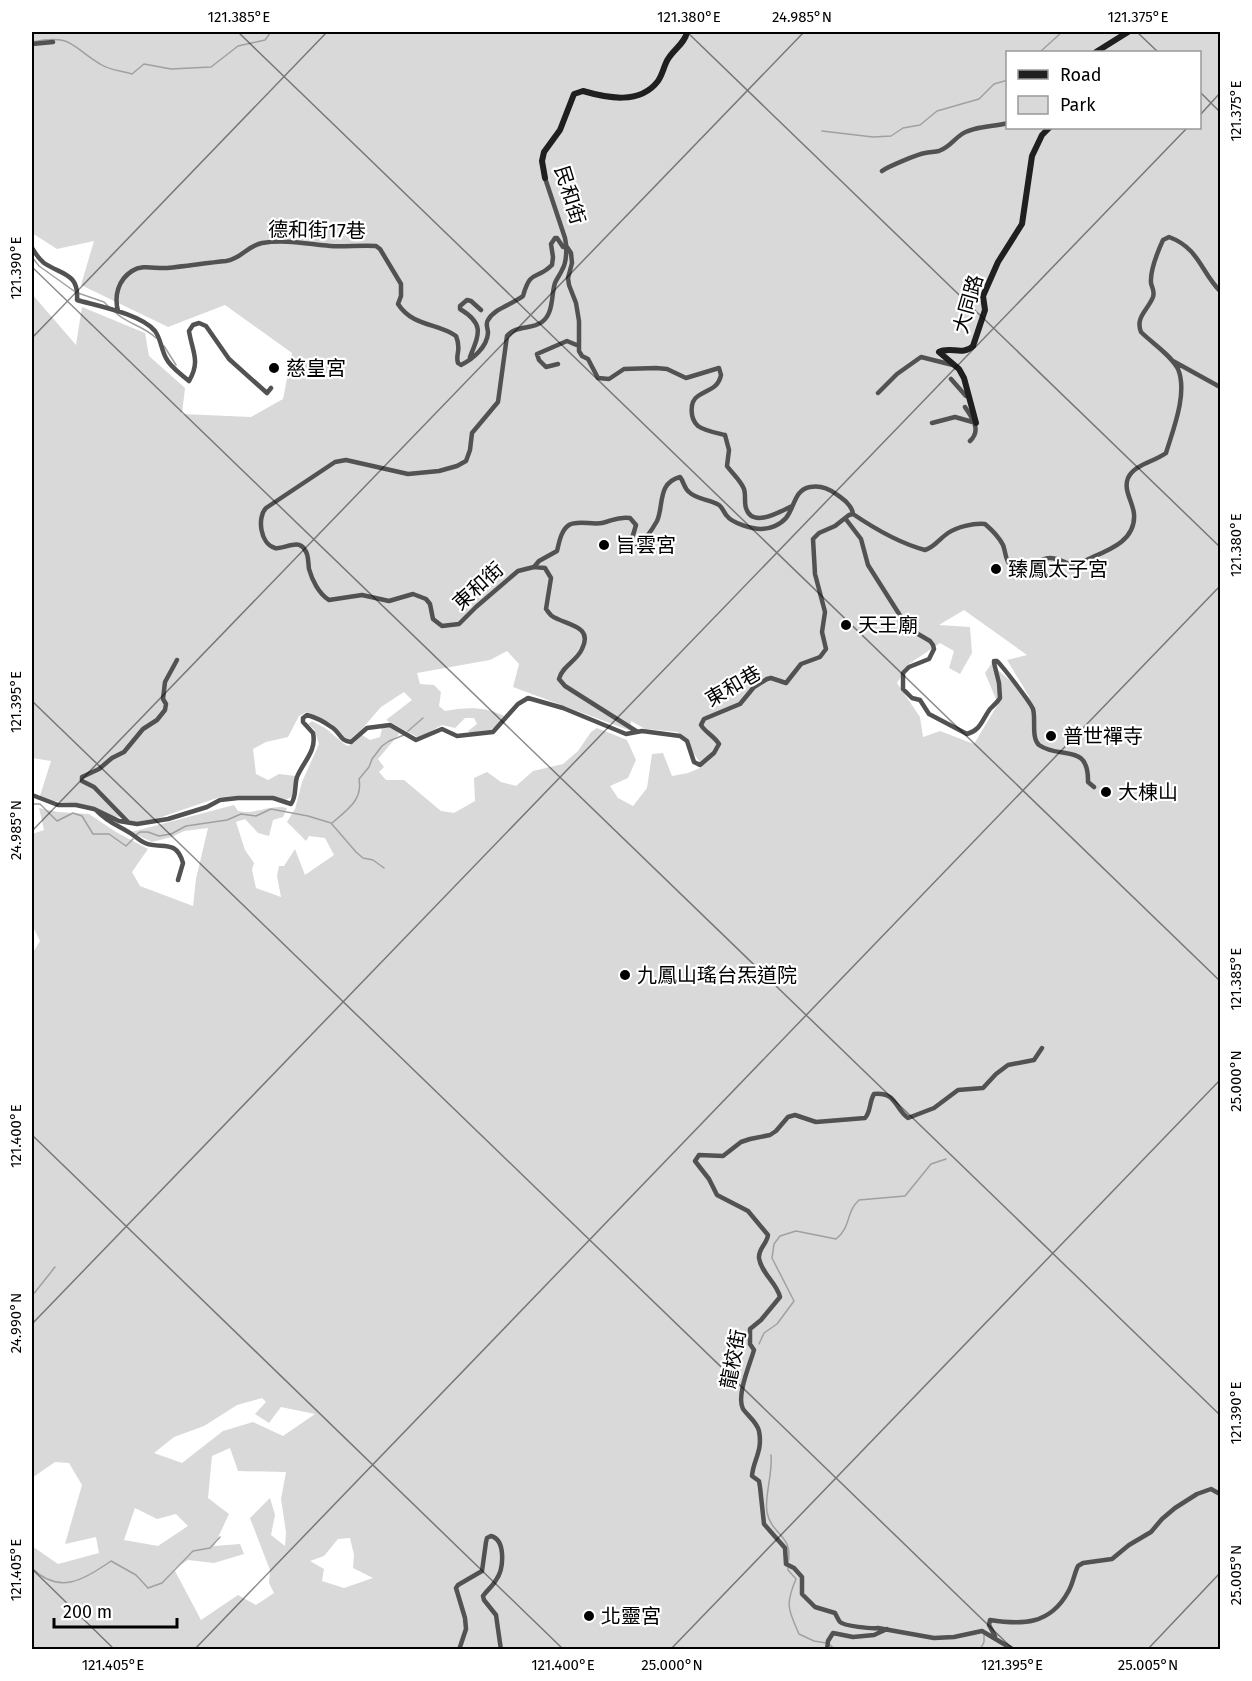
<svg xmlns="http://www.w3.org/2000/svg" width="1252" height="1681" font-family="'Fira Sans','Noto Sans TC',sans-serif">
  <style>
    .green { fill: #d9d9d9; fill-rule: evenodd }
    .lines { fill: none; stroke-linecap: round; stroke-linejoin: round }
    .stream { stroke: #a0a0a0; stroke-width: 1.5 }
    .street { stroke: #525252; stroke-width: 4.5 }
    .secondary { stroke: #1f1f1f; stroke-width: 6 }
    .ticks { fill: none; stroke: #000; stroke-width: 1.5; stroke-opacity: 0.45 }
    .poi-dot { fill: #000; stroke: #fff; stroke-width: 2 }
    .labels { text-anchor: middle; dominant-baseline: central; stroke-width: 4.5; stroke-linejoin: round; paint-order: stroke }
    .street-label { font-size: 20px; fill: #000; stroke: #fff }
    .poi-label { font-size: 20px; fill: #000; stroke: #fff; text-anchor: start }
    .neatline { fill: none; stroke: #000; stroke-width: 2 }
    .ticks-label { font-size: 15px; text-anchor: middle; fill: #000 }
  </style>
  <rect width="100%" height="100%" fill="#fff"/>
  <path class="green" d="M32 32H1220V1649H32V1546L58 1564 99 1553 96 1537 65 1544 82 1485 69 1463 55 1462 32 1478V954L40 941 32 925V834L44 830 39 808 58 812 89 814 116 832 148 849 132 872 140 886 193 906 196 879 208 828 184 831 172 837 152 842 131 832 234 805 238 811C256 815 271 804 287 808L283 817 273 820 269 836 258 833 245 819 236 822 245 850 254 863 252 870 256 888 281 897 277 876 279 866H284L295 849 305 875 334 855 325 838 309 836 306 841 287 822 295 809 302 782 319 744 314 729 308 724 312 721 325 728 347 746 354 743 362 735 370 740 380 737 382 729 379 727 383 724 396 728 399 734 378 759 384 767 379 772 386 780H404L441 811 454 813 475 801 474 778 487 772 501 782 516 786 533 771 563 764 578 751 591 732 597 728 627 740 636 760 628 778 610 786 618 798 633 806 647 788 652 754 663 753 672 776 688 773 702 767C699 758 684 742 678 732L645 729 631 721V731L513 687 519 664 507 651 490 660 417 673 420 684 434 685 441 692 439 706 445 711C465 707 487 706 506 717L490 731 472 734 468 731 477 724 474 718H465L455 728 442 725 419 738 386 720 412 700 404 692 381 707 362 729 349 740 340 736 332 724 307 712 299 716 288 737 266 742 253 749 256 774 268 780 279 774 296 776 292 797 285 800 267 796 220 797 141 824 119 817 108 816 77 804 39 799 51 761 32 758V294L76 345 82 307 145 333 149 356 185 388 182 414 251 417 283 399 292 353 225 305 168 327 81 285 94 241 57 249 32 233ZM1008 52H1200V128H1008ZM964 610 1027 655 1007 660 1030 698 991 664 985 673 998 704 974 744 940 731 923 737 920 717 897 683 909 664 940 643 954 651 949 668 960 674 972 653 970 627 939 625ZM262 1398 266 1402 255 1414 269 1423 281 1407 315 1414 283 1436 253 1422 223 1431 182 1463 154 1453 174 1437 204 1426 237 1405ZM230 1448 238 1471 286 1472 281 1499 286 1532 285 1546 271 1535 275 1515 270 1498 250 1518 270 1570 269 1583 274 1593 256 1605 238 1595 201 1620 174 1569 188 1560 214 1563 244 1554 240 1544 214 1546 229 1514 208 1498 212 1456ZM135 1508 157 1519 176 1514 188 1526 158 1546 124 1540ZM350 1538 354 1555 353 1568 373 1578 344 1588 322 1581 324 1569 310 1561 324 1556 338 1539Z"/>
  <g class="lines">
    <path class="stream" d="M32 42C73 34 70 46 100 64 109 70 122 71 132 74L144 64 171 69 211 67 238 46 265 40 271 32
      M1040 52 1062 32
      M822 131 873 137 891 136 903 128 920 125 937 111 979 99 994 84 1008 80
      M32 257 39 266 74 291
      M78 293 104 302 109 307
      M115 312C127 324 144 326 156 338
      M164 346 176 365
      M408 731 423 718
      M32 804H40L57 821 73 813 82 816 93 834H109L126 846 133 839
      M332 823C347 810 363 800 359 779L369 767 372 759 382 746 389 741 404 735
      M136 835 140 832H148L159 836 171 834 186 826 227 820 241 814 256 816 271 809 308 816 331 823 356 852 363 858 373 860 384 868
      M32 1296 55 1267
      M759 1344 764 1333 777 1324 794 1301 772 1258 774 1244 780 1236 796 1231 836 1239C852 1226 845 1213 859 1200L905 1196 931 1164 946 1159
      M771 1455C773 1473 764 1498 767 1512 771 1535 794 1535 788 1563
      M32 1568C59 1595 84 1580 111 1561L136 1575 148 1588 162 1583 193 1551 210 1548 220 1537
      M788 1568V1570L796 1579C785 1605 788 1609 799 1634L814 1641 826 1643
      M830 1645 836 1650
      M980 1650 984 1642V1635"/>
    <path class="street" d="M32 44 53 42
      M882 171C887 167 918 154 925 153 930 152 935 152 939 151 950 147 953 140 962 134 974 126 993 127 1008 123
      M545 178 565 238C567 247 567 262 562 270 560 275 557 278 555 283 551 295 554 313 542 322 531 330 516 325 507 336L498 402 472 433 470 450 466 461 457 466 439 471 408 474 346 460 335 462 266 508C257 517 260 544 275 548 284 550 298 538 305 550 309 555 308 563 309 569 312 580 319 594 329 600L362 595 389 601 413 594 426 599 430 604 433 619 442 626 459 624 476 607 518 571 534 567 545 568 551 578 546 609C547 610 550 615 552 616 565 625 594 625 582 649 577 661 562 666 559 679L565 686 636 731
      M32 248C35 253 39 259 44 263 62 275 79 273 77 300 98 306 141 314 155 331 161 339 161 349 166 358 170 367 181 374 189 381 201 361 192 351 189 331L193 325 199 323 206 326 229 359 267 393 271 388
      M118 311C114 296 118 280 132 271 143 264 155 269 167 268 187 266 206 263 226 261 241 259 247 246 262 243 285 239 307 244 330 246 345 247 360 245 376 246L380 249 401 284V296L398 304C413 327 438 323 456 336 462 350 455 354 458 363L461 365C473 359 487 347 488 333 488 328 485 324 488 320 495 308 513 304 523 296 531 268 536 281 552 265L553 257 551 244 555 238H557L563 247H567L571 253 572 263 568 278 569 285 576 303 579 321V351L582 356 588 359 598 378 609 379 624 369 656 368 667 369 686 378 719 368 721 375C718 389 708 389 698 396 689 402 690 419 698 426 705 431 717 433 725 435L729 450 727 466C732 473 741 481 744 489 746 495 744 502 746 508 752 529 781 511 792 506
      M470 357C479 334 485 324 460 309V306L467 300 471 301 481 310
      M1173 361 1220 387
      M558 364 546 367 539 360 537 354 567 341 579 346
      M951 379 966 396H969
      M878 393 897 374 921 357 953 365
      M965 407C972 418 982 430 970 441
      M932 423 955 417 976 423
      M853 514C875 529 899 543 925 550 935 547 939 539 948 533 957 527 973 523 985 524 992 530 999 537 1003 545 1006 552 1005 561 1011 566 1025 577 1036 558 1049 558 1057 557 1063 563 1071 564 1078 564 1087 560 1093 557 1112 549 1136 539 1134 514 1133 502 1123 490 1128 478 1135 464 1154 462 1166 453 1173 430 1188 393 1178 369 1171 355 1152 343 1141 332 1135 317 1148 310 1153 297 1155 291 1152 288 1151 283 1150 271 1158 251 1163 240L1169 237C1199 248 1201 272 1220 291
      M845 518 861 539 868 565 901 617 918 634 930 641 933 645 934 649 929 659 909 667 903 673V689L912 698 920 700 929 714 967 734C981 730 982 720 990 709 994 705 997 703 1000 698L999 683 994 663V661H997C1004 668 1030 702 1033 709 1036 719 1031 738 1039 745 1060 760 1089 742 1088 782L1094 787
      M534 567 539 561 557 551C559 543 561 530 569 525 577 520 592 525 602 523 612 521 618 516 630 518L636 525 631 542 633 547 636 548C644 541 652 530 657 521 664 506 657 483 680 477 684 482 684 488 689 492 697 500 710 499 719 505 723 508 724 513 727 516 732 523 752 529 761 529 770 529 780 525 786 518 795 507 794 490 810 487 820 485 828 488 836 494 843 499 852 505 853 514
      M32 795 58 805H76L94 809 119 821 137 824 168 819 207 807 220 800 238 798H273L291 804C297 796 294 787 297 777 303 762 317 751 313 733L303 722V718L307 715C315 717 326 723 333 728 341 734 340 741 351 742L367 728 390 725 416 740 442 729 457 736 493 732 518 704 528 698 563 708 626 734 642 731 680 736 687 741 694 762 700 765 714 753 719 744C714 736 705 732 701 725L704 719 740 704 754 687 767 679 771 678 786 683 801 664 820 657 826 649 822 632 825 612 815 574 813 539 819 533 835 526 849 515 853 514
      M97 811C108 823 120 826 133 835 137 838 140 841 145 843 161 850 176 838 183 863L178 880
      M128 822 94 787 82 781V777L99 769 112 758 124 752 143 729 157 720 165 710 166 704 163 699 165 682 177 660
      M995 1636 989 1625 990 1620C1022 1625 1050 1625 1068 1592 1073 1584 1074 1574 1078 1566L1083 1563 1112 1559 1129 1545 1151 1532 1162 1519 1175 1508 1197 1494 1211 1489 1220 1494
      M459 1650 466 1629 465 1618 456 1588 458 1585 482 1571 486 1542 487 1538 491 1536C506 1540 504 1569 496 1580 493 1586 487 1590 483 1596L484 1600 496 1615 501 1650
      M827 1650 828 1641 833 1633 853 1637 874 1635 887 1629
      M1014 1650 982 1631 954 1637 934 1638 878 1628C872 1629 844 1626 840 1622 839 1621 836 1615 835 1613L815 1607 802 1594V1577L794 1568 786 1564 785 1548 764 1524 760 1487 759 1481 752 1476C753 1460 763 1452 759 1431 757 1422 748 1416 743 1409 736 1396 750 1364 754 1350L750 1344V1329L761 1320 780 1297C777 1283 761 1273 759 1258 758 1249 767 1244 768 1235L748 1211 717 1195 709 1179 695 1161 699 1155 723 1156 741 1142 750 1139 770 1135 776 1131 788 1117 795 1115 816 1122 865 1118C871 1112 869 1102 874 1094 897 1092 894 1108 908 1118L934 1108 958 1090 983 1088 996 1074 1008 1065 1034 1060 1042 1048"/>
    <path class="secondary" d="M1096 52 1128 32
      M545 178 542 161 544 152 560 130 574 94 583 91C607 98 640 105 658 81 663 74 664 65 668 59 674 49 685 43 687 32
      M976 423 964 378 959 369 939 352C950 346 963 356 973 346L985 310 983 296 998 262 1022 224 1032 156 1042 135 1049 128"/>
  </g>
  <path class="ticks" d="M238 32 1220 981M687 32 1220 547M1137 32 1158 52M1200 92 1220 112M1200 115 1220 93M32 267 1220 1415M32 338 327 32M32 701 1014 1650M32 831 804 32M32 1135 564 1650M32 1324 1187 128M32 1569 115 1650M194 1650 1220 586M670 1650 1220 1080M1147 1650 1220 1573"/>
  <g class="poi-dot">
    <circle cx="274" cy="368" r="6"/>
    <circle cx="604" cy="545" r="6"/>
    <circle cx="996" cy="569" r="6"/>
    <circle cx="846" cy="625" r="6"/>
    <circle cx="1051" cy="736" r="6"/>
    <circle cx="1106" cy="792" r="6"/>
    <circle cx="625" cy="975" r="6"/>
    <circle cx="589" cy="1616" r="6"/>
  </g>
  <g class="labels">
    <g class="street-label">
      <text transform="translate(570 195) rotate(73)">民和街</text>
      <text transform="translate(317 230) rotate(1)">德和街17巷</text>
      <text transform="translate(968 304) rotate(-74)">大同路</text>
      <text transform="translate(478 586) rotate(-42)">東和街</text>
      <text transform="translate(733 686) rotate(-30)">東和巷</text>
      <text transform="translate(733 1359) rotate(-79)">龍校街</text>
    </g>
    <g class="poi-label">
      <text x="286" y="368">慈皇宮</text>
      <text x="616" y="545">旨雲宮</text>
      <text x="1008" y="569">臻鳳太子宮</text>
      <text x="858" y="625">天王廟</text>
      <text x="1063" y="736">普世禪寺</text>
      <text x="1118" y="792">大棟山</text>
      <text x="637" y="975">九鳳山瑤台炁道院</text>
      <text x="601" y="1616">北靈宮</text>
    </g>
  </g>
  <rect width="1252" height="1681" fill="none" stroke="#ffffff" stroke-width="66"/>
  <rect x="1006" y="51" width="195" height="78" fill="#ffffff" stroke="#999999" stroke-width="1.5"/>
  <rect x="1018" y="70" width="30" height="9" fill="#1f1f1f" stroke="#999999" stroke-width="1.5"/>
  <text x="1060" y="81" font-size="18" fill="#000000">Road</text>
  <rect x="1018" y="96" width="30" height="18" fill="#d9d9d9" stroke="#999999" stroke-width="1.5"/>
  <text x="1060" y="111" font-size="18" fill="#000000">Park</text>
  <path d="M54 1618v9h123v-9" fill="none" stroke="#000000" stroke-width="3"/>
  <text x="63" y="1618" font-size="18" fill="#000000" stroke="#ffffff" stroke-width="4.5" paint-order="stroke">200 m</text>
  <rect x="33" y="33" width="1186" height="1615" class="neatline"/>
  <g class="ticks-label">
    <text x="239" y="22">121.385°E</text>
    <text x="689" y="22">121.380°E</text>
    <text x="802" y="22">24.985°N</text>
    <text x="1138" y="22">121.375°E</text>
    <text transform="translate(1236 111) rotate(-90)" y="5">121.375°E</text>
    <text transform="translate(16 268) rotate(-90)" y="5">121.390°E</text>
    <text transform="translate(1236 545) rotate(-90)" y="5">121.380°E</text>
    <text transform="translate(16 702) rotate(-90)" y="5">121.395°E</text>
    <text transform="translate(16 830) rotate(-90)" y="5">24.985°N</text>
    <text transform="translate(1236 979) rotate(-90)" y="5">121.385°E</text>
    <text transform="translate(1236 1081) rotate(-90)" y="5">25.000°N</text>
    <text transform="translate(16 1136) rotate(-90)" y="5">121.400°E</text>
    <text transform="translate(16 1323) rotate(-90)" y="5">24.990°N</text>
    <text transform="translate(1236 1413) rotate(-90)" y="5">121.390°E</text>
    <text transform="translate(16 1570) rotate(-90)" y="5">121.405°E</text>
    <text transform="translate(1236 1575) rotate(-90)" y="5">25.005°N</text>
    <text x="113" y="1670">121.405°E</text>
    <text x="563" y="1670">121.400°E</text>
    <text x="672" y="1670">25.000°N</text>
    <text x="1012" y="1670">121.395°E</text>
    <text x="1148" y="1670">25.005°N</text>
  </g>
</svg>
